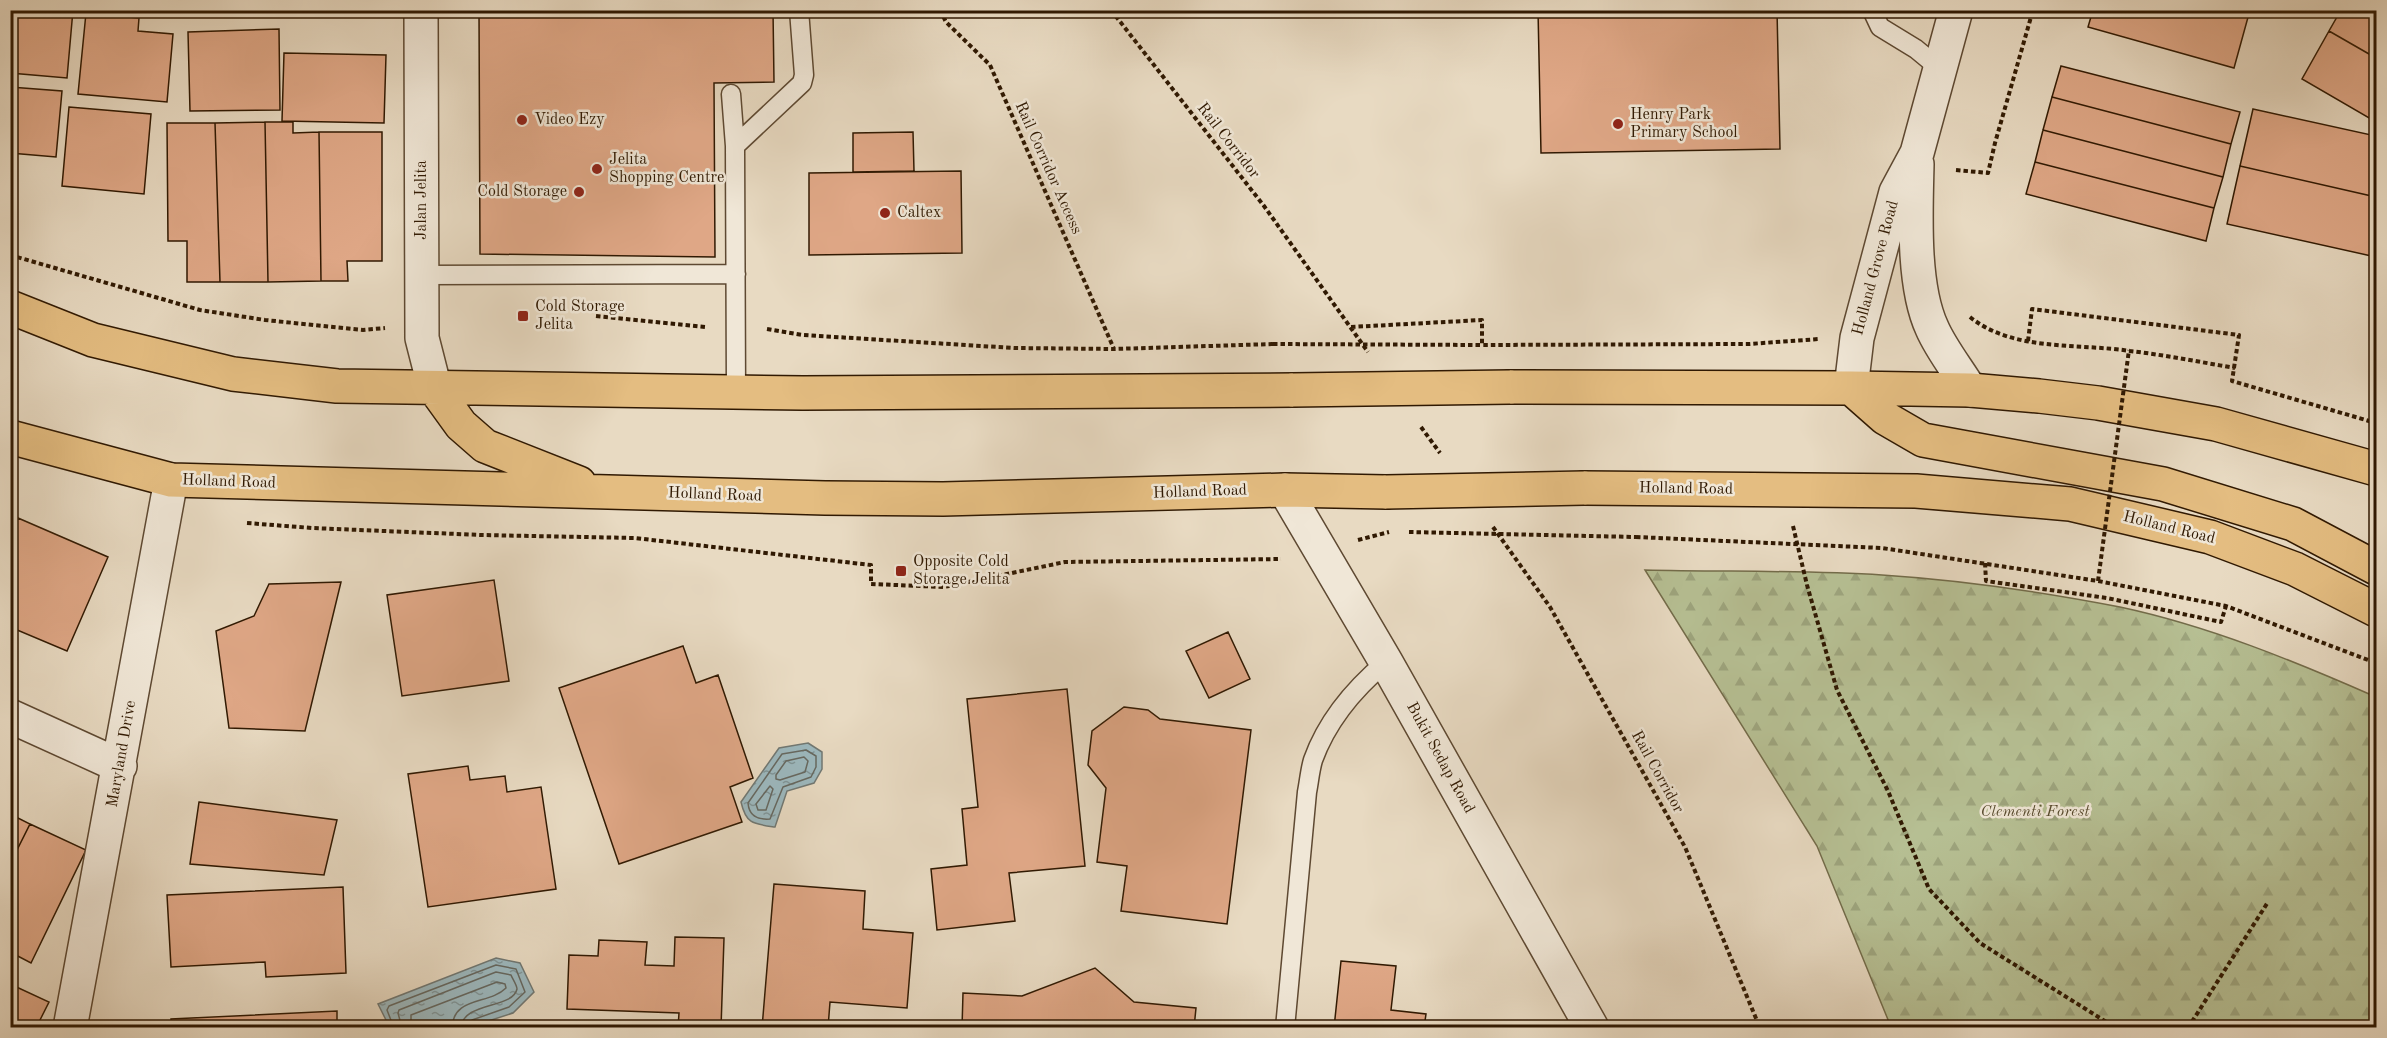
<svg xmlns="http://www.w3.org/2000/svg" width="2387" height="1038" font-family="'Old Standard TT',serif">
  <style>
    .forest { fill: url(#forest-firs); stroke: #736c4a; stroke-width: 1.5 }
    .water { fill: url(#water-ripples); stroke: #717873; stroke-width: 1.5 }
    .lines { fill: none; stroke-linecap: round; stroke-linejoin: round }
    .shore { stroke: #666860; stroke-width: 1.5 }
    .building { fill: #dfa786; stroke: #301902; stroke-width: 1.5 }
    .service-casing { stroke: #5e4932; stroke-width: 21 }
    .minor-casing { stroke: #5e4932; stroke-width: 36 }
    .primary-casing { stroke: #301902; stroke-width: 36 }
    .path { stroke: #301902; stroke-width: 4; stroke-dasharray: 4.5 3; stroke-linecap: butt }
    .service { stroke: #f0e7d7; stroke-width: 18 }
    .minor { stroke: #f0e7d7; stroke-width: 33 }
    .primary { stroke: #e4bd81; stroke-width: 33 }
    .primary-bridge-casing { stroke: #301902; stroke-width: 36; stroke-linecap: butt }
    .path-bridge { stroke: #301902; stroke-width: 4; stroke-dasharray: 4.5 3; stroke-linecap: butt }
    .primary-bridge { stroke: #e4bd81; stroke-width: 33 }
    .poi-dot { fill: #8f2418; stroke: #f0e7d7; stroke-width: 2 }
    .labels { text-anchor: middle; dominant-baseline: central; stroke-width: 5; stroke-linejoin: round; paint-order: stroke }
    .poi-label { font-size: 16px; fill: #301902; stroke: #f0e7d7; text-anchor: start }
    .street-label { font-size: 16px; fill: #301902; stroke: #f0e7d7 }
    .park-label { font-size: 16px; font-style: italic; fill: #584b2e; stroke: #f0e7d7 }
  </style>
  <defs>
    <pattern id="forest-firs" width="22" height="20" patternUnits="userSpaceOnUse" patternTransform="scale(1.5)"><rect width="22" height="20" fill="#b6bf93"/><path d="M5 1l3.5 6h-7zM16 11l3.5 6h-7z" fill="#9da47d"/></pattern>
    <pattern id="water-ripples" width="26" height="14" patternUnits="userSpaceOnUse" patternTransform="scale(1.5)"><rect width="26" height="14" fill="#9cb8be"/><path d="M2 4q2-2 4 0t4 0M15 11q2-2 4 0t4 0" fill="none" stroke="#809598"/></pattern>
  </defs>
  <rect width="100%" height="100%" fill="#e8dac2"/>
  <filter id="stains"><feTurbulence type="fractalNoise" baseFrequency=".00333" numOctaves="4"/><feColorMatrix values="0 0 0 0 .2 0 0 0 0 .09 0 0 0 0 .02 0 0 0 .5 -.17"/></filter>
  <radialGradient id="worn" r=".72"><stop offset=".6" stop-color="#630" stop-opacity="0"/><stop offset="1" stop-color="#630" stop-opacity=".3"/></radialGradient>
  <path class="forest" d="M1645 570C1724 572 1803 570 1882 575 1961 580 2042 592 2120 607 2209 626 2294 661 2376 697V1027H1891L1817 846Z"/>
  <path class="water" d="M808 743 822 752V769L814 783 787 791 775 827C753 824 746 824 741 802L779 748Z
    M496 958 520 963 534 992 513 1013 476 1025 389 1026 378 1004Z"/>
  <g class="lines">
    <path class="shore" d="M806 750 816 756V767L811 777 783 787 770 819C757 820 749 816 748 803L782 754Z
      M804 757 808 761 805 772 780 780 776 779V775L786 761Z
      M770 786 773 789 766 810H758L756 804Z
      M394 1028 387 1010 389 1006 496 965 516 969 525 992 509 1007 472 1020 469 1028
      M402 1028 398 1013 399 1010 496 972 511 975C512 978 517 985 517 989 513 1009 463 1001 461 1028
      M411 1028V1015L497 982 505 984 506 988C489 1005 453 996 452 1028"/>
  </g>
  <path class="building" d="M10 10H73L67 78 10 73Z
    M479 10H773L774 82 714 83 715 257 480 254Z
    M1538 10H1777L1780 149 1541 153Z
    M2093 10H2250L2234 68 2088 27Z
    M2341 10H2376V58L2329 31Z
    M86 13 139 18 138 31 173 34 167 102 78 94Z
    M279 29 280 110 190 111 188 32Z
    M2329 31 2376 58V122L2302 79Z
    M284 53 386 55 384 123 282 121Z
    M2061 66 2240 112 2231 144 2052 97Z
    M10 87 62 91 56 157 10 153Z
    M2052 97 2231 144 2223 177 2043 130Z
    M69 107 151 114 144 194 62 186Z
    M2253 109 2376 136V197L2240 166Z
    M265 122H293V133L319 132 321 281 268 282Z
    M265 122 268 282H220L215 123Z
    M167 123H215L220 282H187V241H168Z
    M2043 130 2223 177 2214 208 2035 162Z
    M319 132H382V261H347L348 281H321Z
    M913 132 914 171 853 172V133Z
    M2035 162 2214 208 2206 241 2026 194Z
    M2240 166 2376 197V257L2227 224Z
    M961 171 962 253 809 255V173Z
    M18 518 108 557 67 651 10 627V535Z
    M494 580 509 681 402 696 387 595Z
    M341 582 305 731 229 728 216 631 254 616 269 584Z
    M1228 632 1250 679 1209 698 1186 651Z
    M683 646 696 683 718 675 753 778 730 787 742 822 619 864 559 688Z
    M1067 689 1085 866 1009 873 1015 921 937 930 931 869 967 865 962 809 978 807 967 699Z
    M1124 707 1148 710 1160 719 1251 730 1227 924 1121 911 1127 866 1097 862 1106 788 1088 765 1092 731Z
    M468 766 470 780 505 776 507 792 541 787 556 889 428 907 408 774Z
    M199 802 337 820 324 875 190 864Z
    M10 814 30 824 10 864Z
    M30 824 86 850 31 963 10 952V864Z
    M774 884 865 891 863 929 913 933 907 1008 830 1002 828 1028H762Z
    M343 887 346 973 266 977 265 962 171 967 167 895Z
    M675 937 724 938 721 1028H678L679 1013 567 1009 569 955 598 956 599 940 647 942 645 965 674 966Z
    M1341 961 1396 966 1391 1010 1426 1014 1424 1028H1334Z
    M1095 968 1134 1002 1196 1008 1194 1028H962L963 993 1022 996Z
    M10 984 49 1002 36 1028H10Z
    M337 1011V1028H171V1019Z"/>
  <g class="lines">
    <defs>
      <path id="service" d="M1872 10 1880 27 1916 49 1939 68
        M731 94 735 146 736 392
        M735 146 802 83 804 75 799 10
        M422 275 736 274
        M1285 1028 1307 792C1309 782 1310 770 1313 760 1327 721 1355 688 1386 662"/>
      <path id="minor" d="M421 10 422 338 435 389
        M1917 164C1916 211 1912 285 1932 328 1941 349 1958 370 1970 390
        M1851 388 1857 338 1896 192 1917 153 1956 10
        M1285 490 1386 662 1592 1028
        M10 716 120 766
        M70 1028 171 480"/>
      <path id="primary" d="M10 307 93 340 233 374 337 386 803 393 1293 390
        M1510 387 1851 388 1970 390 2039 396 2098 403 2216 424 2376 469
        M1851 388 1885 418 1923 440 2163 484 2293 524 2376 568
        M435 389 461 425 485 446 579 483
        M10 437 171 480 825 498 943 499 1285 490 1386 492
        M1584 488 1916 491 2070 504 2210 537 2295 569 2376 610"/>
    </defs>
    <use href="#service" class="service-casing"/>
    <use href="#minor" class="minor-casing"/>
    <use href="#primary" class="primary-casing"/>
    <path class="path" d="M940 10 946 22 990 65 1114 349
      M1111 10 1264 206 1368 352
      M1956 170 1988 173 1995 143 2033 10
      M10 255 200 310 265 320 363 330 385 328
      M596 316 706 327
      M1970 317C2013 352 2079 343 2130 351 2165 355 2200 362 2235 368
      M1351 327 1482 320V345L1749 344 1819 339
      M767 329 803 335 1014 348 1114 349 1273 344
      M2028 341 2032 309 2239 335 2232 381 2376 423
      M1421 427 1440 453
      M247 523 312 528 481 535 635 538 871 565V584L944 587 1065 562 1281 559
      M1793 526 1807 585 1837 690 1888 791 1929 889 1980 943 2116 1028
      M1493 527 1550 607 1685 847 1760 1028
      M1636 537 1882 548 2098 581 2226 606 2376 663
      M1358 540 1389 532
      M1985 563 1986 581 2107 598 2221 622 2226 606
      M2188 1028 2268 902"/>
    <use href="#service" class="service"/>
    <use href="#minor" class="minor"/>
    <use href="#primary" class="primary"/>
    <defs>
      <path id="primary-bridge" d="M1293 390 1510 387
        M1386 492 1584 488"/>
    </defs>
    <use href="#primary-bridge" class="primary-bridge-casing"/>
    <path class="path-bridge" d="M1273 344 1482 345
      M1409 532 1636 537
      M2098 581 2129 350"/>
    <use href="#primary-bridge" class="primary-bridge"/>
  </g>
  <g class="poi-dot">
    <circle cx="522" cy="120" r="6"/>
    <circle cx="1618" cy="124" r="6"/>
    <circle cx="597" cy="169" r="6"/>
    <circle cx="579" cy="192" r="6"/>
    <circle cx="885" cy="213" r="6"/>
    <rect x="517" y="310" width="12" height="12" rx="3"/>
    <rect x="895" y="565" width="12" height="12" rx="3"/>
  </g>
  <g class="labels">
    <g class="poi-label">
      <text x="1630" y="115">Henry Park<tspan x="1630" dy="18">Primary School</tspan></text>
      <text x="534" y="120">Video Ezy</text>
      <text x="609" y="160">Jelita<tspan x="609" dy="18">Shopping Centre</tspan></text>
      <text x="567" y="192" text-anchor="end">Cold Storage</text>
      <text x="897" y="213">Caltex</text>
      <text x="535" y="307">Cold Storage<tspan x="535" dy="18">Jelita</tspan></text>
      <text x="913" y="562">Opposite Cold<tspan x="913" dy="18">Storage Jelita</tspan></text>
    </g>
    <g class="street-label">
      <text transform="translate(1228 141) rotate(52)">Rail Corridor</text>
      <text transform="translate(1048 168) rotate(66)">Rail Corridor Access</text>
      <text transform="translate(422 200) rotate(-90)">Jalan Jelita</text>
      <text transform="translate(1876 268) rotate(-75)">Holland Grove Road</text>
      <text transform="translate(229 482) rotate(2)">Holland Road</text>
      <text transform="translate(1686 489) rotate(1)">Holland Road</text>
      <text transform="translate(1200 492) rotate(-2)">Holland Road</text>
      <text transform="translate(715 495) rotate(2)">Holland Road</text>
      <text transform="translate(2169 528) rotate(14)">Holland Road</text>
      <text transform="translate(122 754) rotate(-80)">Maryland Drive</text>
      <text transform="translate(1440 758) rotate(61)">Bukit Sedap Road</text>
      <text transform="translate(1657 772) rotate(61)">Rail Corridor</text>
    </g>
    <g class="park-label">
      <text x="2035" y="812">Clementi Forest</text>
    </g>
  </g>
  <rect width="2387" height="1038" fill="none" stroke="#e8dac2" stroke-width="36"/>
  <rect x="12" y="12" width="2363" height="1014" fill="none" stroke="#301902" stroke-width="3"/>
  <rect x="18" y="18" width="2351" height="1002" fill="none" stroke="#301902" stroke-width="1.5"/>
  <rect width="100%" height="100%" filter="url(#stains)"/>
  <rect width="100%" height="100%" fill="url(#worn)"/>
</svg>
